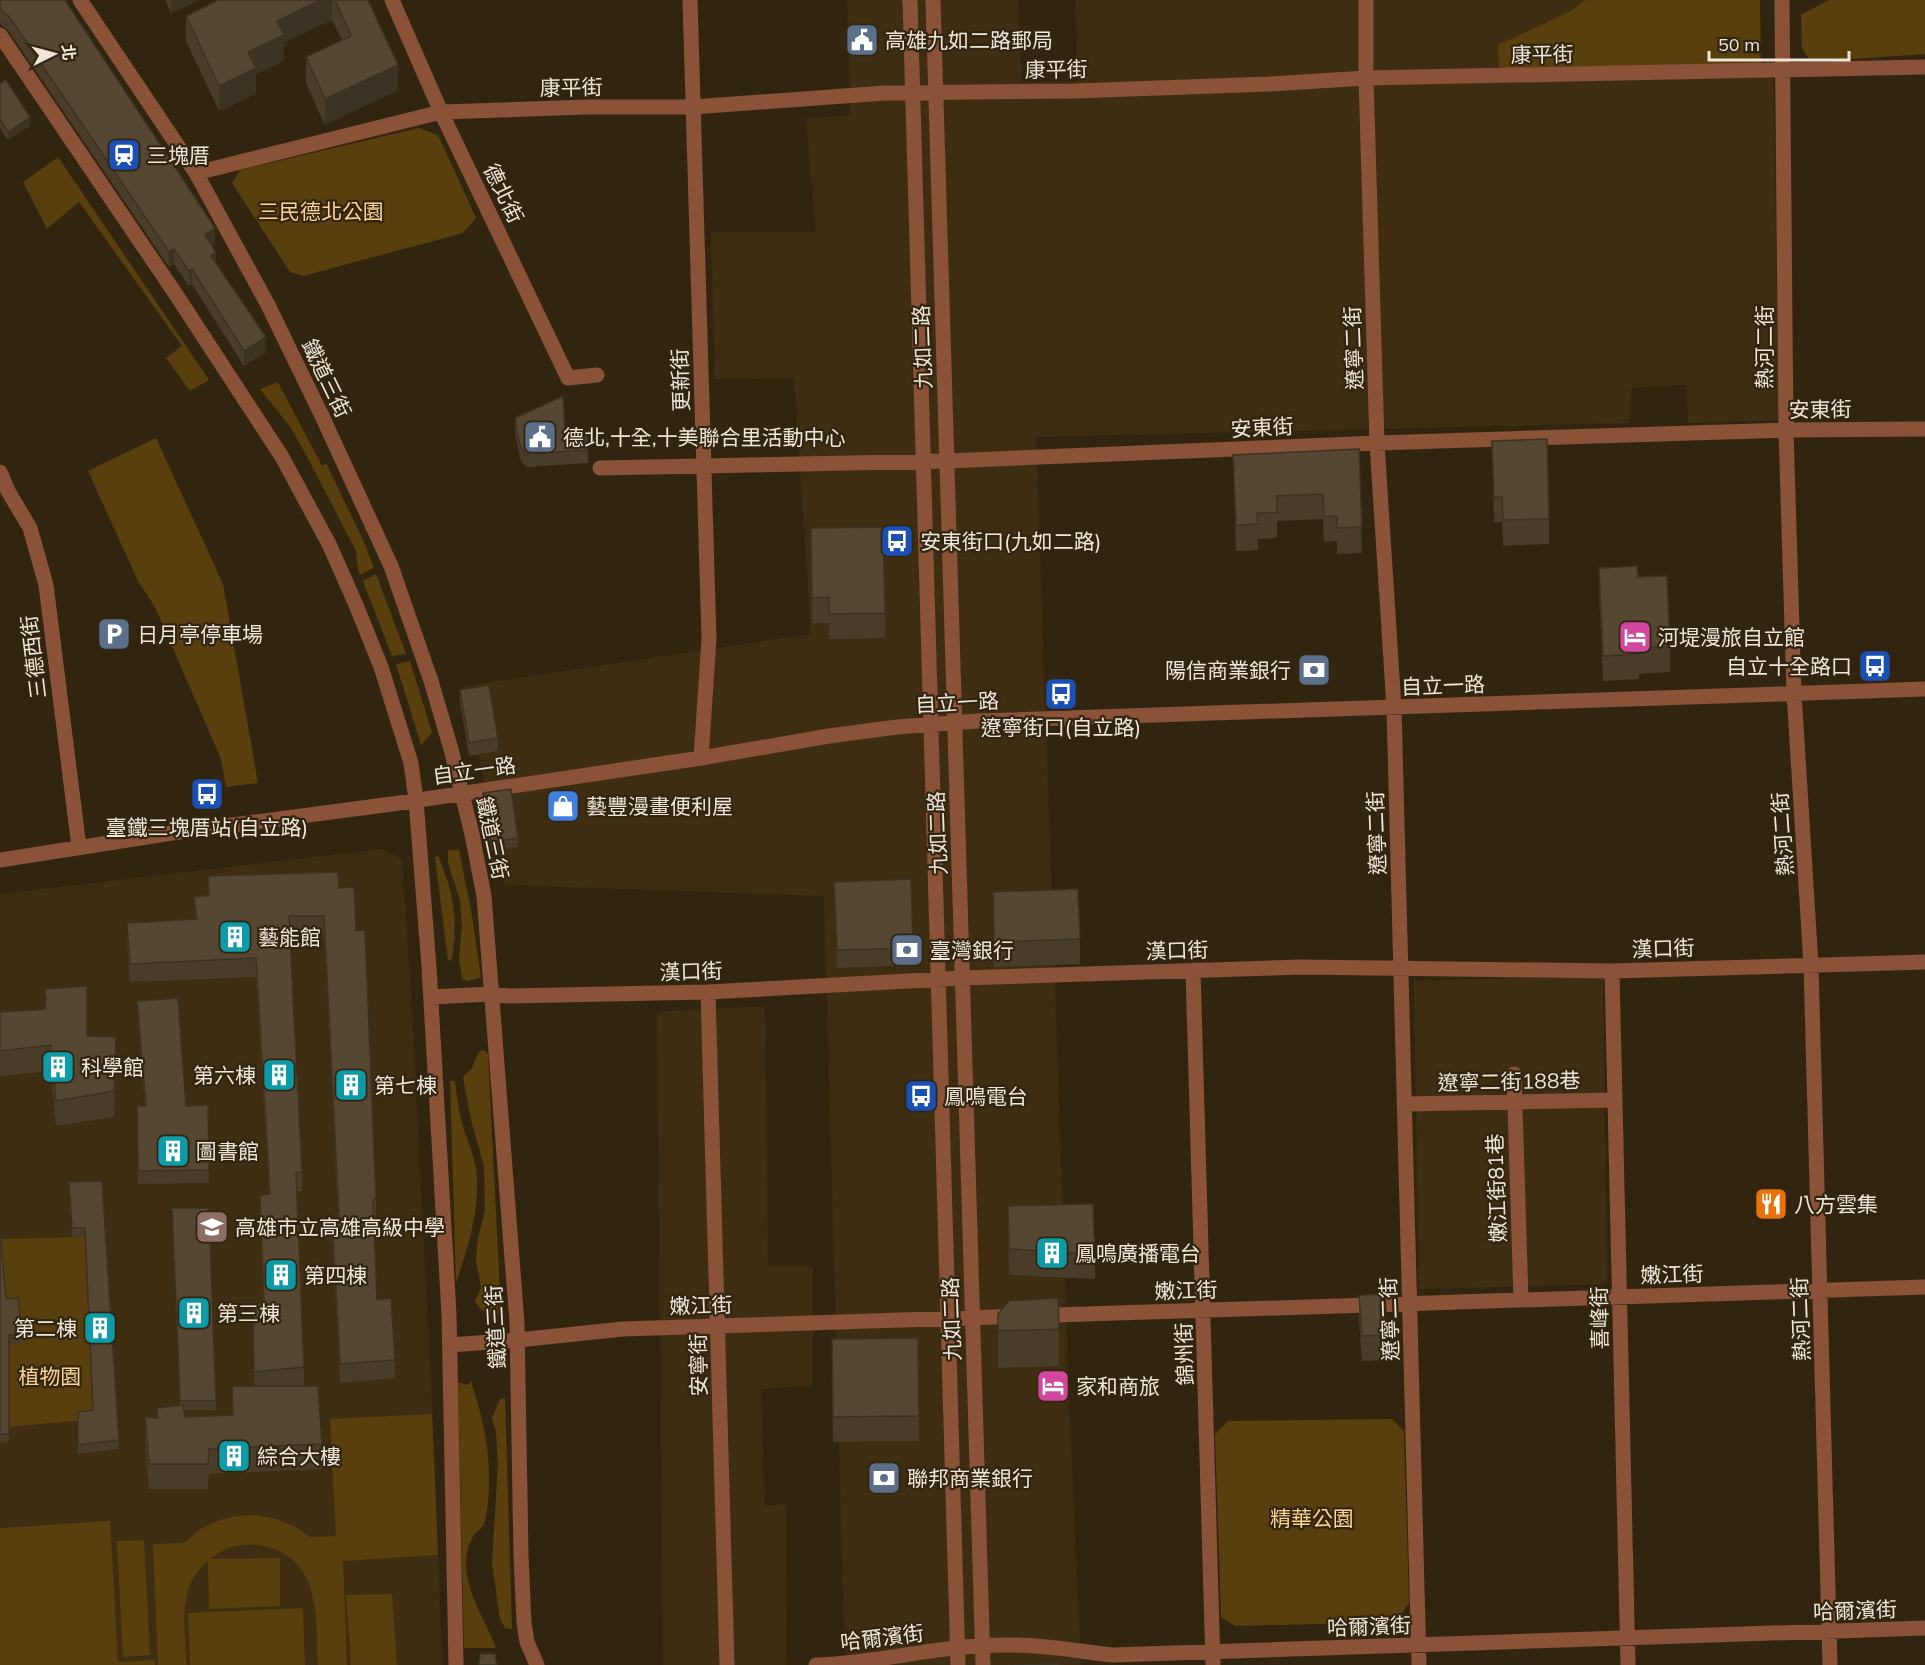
<svg xmlns="http://www.w3.org/2000/svg" width="1925" height="1665" font-family="Mulish,'Noto Sans TC',sans-serif">
  <style>
    .built { fill: #3e2d11 }
    .green { fill: #5a3f0e }
    .lines { fill: none; stroke-linecap: round; stroke-linejoin: round }
    .minor { stroke: #8a5237; stroke-width: 15 }
    .wall { fill: #493d2a }
    .shaded-wall { fill: #3c3222 }
    .building { fill: #554731; stroke: #3c3222; stroke-width: 1.5 }
    .labels { text-anchor: middle; dominant-baseline: central; stroke-width: 4.5; stroke-linejoin: round; paint-order: stroke }
    .poi-label { font-size: 21px; fill: #efe6d9; stroke: #322510; text-anchor: start }
    .street-label { font-size: 21px; fill: #efe6d9; stroke: #322510 }
    .park-label { font-size: 21px; fill: #fdd392; stroke: #322510 }
  </style>
  <rect width="100%" height="100%" fill="#322510"/>
  <path class="built" d="M847 0H1018L1022 82 1078 81 1075 0H1586L1571 11 1773 66 1779 420 1688 423 1686 385 1631 388 1630 423 1036 437 1070 1423 1081 1665H845L824 896 505 885 465 686 811 634 794 378 715 379 711 232H816L806 118 851 115Z
    M382 849 402 859 412 1009 434 1445 442 1665H0V894Z
    M1603 976 1607 1284 1419 1289 1414 981Z
    M765 1006 768 1266H813V1386L761 1389 765 1506 786 1504 787 1665H663L657 1012Z"/>
  <path class="green" d="M1586 0H1760L1761 66 1499 68 1498 45 1571 11Z
    M1829 0H1925V54L1811 62 1802 48 1801 15Z
    M419 128 438 135 476 218 463 233 303 276 290 272 232 183 240 170Z
    M58 157 209 380 190 391 166 358 182 346 79 202 47 229 23 182Z
    M278 382 322 466 326 463 364 542 374 568 359 575 356 551 310 462 291 428 260 389Z
    M156 438 223 584 258 783 226 787 221 759 155 607 138 581 88 471Z
    M376 574 406 654 392 656 363 581Z
    M410 661 432 733 421 745 396 664Z
    M448 850H459L471 910 481 977 468 981 462 979 459 959 462 926 460 900 448 863Z
    M438 856C454 893 458 919 452 959L448 961 435 857Z
    M484 1050 488 1054 501 1313C487 1316 482 1313 475 1301L481 1288 476 1260 478 1238 485 1210 484 1166 471 1120 463 1077 472 1068 479 1051Z
    M450 1081H455C457 1095 458 1109 462 1123 466 1138 473 1152 476 1168 481 1206 469 1246 456 1282Z
    M85 1237 93 1419 8 1427 9 1344 22 1343 6 1308 1 1239Z
    M471 1381C486 1427 495 1472 485 1521 483 1528 478 1530 474 1535 469 1543 466 1553 466 1562 465 1591 486 1621 496 1648H464L458 1382 468 1385Z
    M505 1398 512 1629 505 1628 500 1619 492 1563 498 1463 496 1433 492 1418 500 1399Z
    M432 1414 438 1555 343 1561 347 1665H318C316 1616 322 1555 258 1545 241 1543 222 1548 210 1559L280 1558V1606L209 1609 208 1561C176 1586 185 1630 187 1665H158L153 1544 184 1543 199 1530 217 1521 236 1516 256 1515 276 1519 294 1526 310 1537 336 1536 330 1419Z
    M1392 1419 1404 1431 1409 1603 1396 1622 1235 1626 1221 1617 1215 1434 1228 1421Z
    M110 1521 118 1662 155 1660V1665H0V1528Z
    M144 1540 150 1655 123 1657 117 1541Z
    M392 1594 397 1665H351L346 1595Z
    M303 1608 305 1665H190L188 1613Z"/>
  <g class="lines">
    <path class="minor" d="M80 0 196 173 268 305 322 416 391 566 431 681 451 749 472 834 484 896 517 1323 521 1555 524 1623 527 1642 537 1665
      M392 0 441 112 568 378 597 375
      M690 0 709 639 701 758
      M910 0 958 1665
      M933 0 983 1665
      M1366 0V78L1377 443 1394 708 1419 1665
      M1782 0 1786 430 1794 693 1811 965 1830 1665
      M0 35 175 293 282 457 329 544 356 605 381 667 411 763 416 800 429 967 449 1314 456 1665
      M196 173 441 112 587 107H693L885 93 1075 91 1269 84 1366 78 1925 67
      M600 468 947 461 1377 443 1786 430 1925 429
      M0 472 8 491 30 528 46 585 79 847
      M0 860 172 833 392 804 701 758 829 736 897 727 978 721 1925 689
      M1193 970 1213 1665
      M1612 971 1628 1665
      M708 992 727 1665
      M431 997 491 994 508 996 708 992 963 978 1301 967 1612 971 1925 962
      M1514 1074 1521 1300
      M1405 1104 1615 1100
      M450 1345 518 1340 623 1329 1925 1287
      M816 1665C879 1663 940 1645 1003 1645 1039 1644 1077 1651 1113 1655L1925 1628"/>
  </g>
  <path class="wall" d="M0 0 215 243 212 246 216 263 266 352 244 366 192 284 189 286 174 264 169 267 8 30 2 26 0 22Z
    M165 0H199L171 13Z
    M218 0H368L398 90 325 125 306 83V57L342 40 332 20 284 42V61L256 74V94L219 111 186 41V16Z
    M0 84 30 126 8 140 0 128Z
    M515 418 565 432 588 450V463L526 467 520 459 515 431Z
    M1492 441 1549 519V544L1503 546 1502 522H1494Z
    M1359 449 1362 553 1337 554V541L1324 542 1323 519 1277 521V538L1258 539V550L1236 551 1233 455Z
    M811 528 885 613V638L829 639V623H812Z
    M1599 568 1638 577 1670 647V672L1639 674V679L1603 681 1599 593Z
    M460 690 498 738V751L469 756 460 703Z
    M483 793 518 838V847L491 851 483 802Z
    M208 876 339 888 356 931 376 1199V1218H373L377 1300 395 1360V1378L340 1383 332 1237V1218H338L324 934 290 935 302 1172V1191L296 1192 304 1367V1386L322 1444V1469L209 1474 208 1489H149L145 1443V1417L157 1418V1408L180 1406 172 1217 216 1401V1410H184L185 1417 232 1415V1386H254L253 1323 263 1303 260 1195 269 1194 256 977 130 982 127 942V923L195 920 194 897 208 895Z
    M834 882 913 948V965L837 968Z
    M993 892 1080 939V964L994 967Z
    M45 989 87 1036 116 1062 114 1117 56 1126 51 1071 0 1076V1012L45 1009Z
    M137 1001 186 1106 208 1105 209 1183 138 1184 137 1106H145L137 1014Z
    M102 1181 119 1449 78 1454V1412L93 1410 85 1237H72L69 1182Z
    M1008 1206 1095 1254V1279L1009 1275Z
    M0 1229 6 1299 22 1334V1343L9 1344V1442L0 1443Z
    M1359 1295 1387 1335V1360L1362 1361 1359 1320Z
    M998 1314 1059 1329V1366L998 1368Z
    M918 1338 919 1441 833 1442 832 1339Z"/>
  <path class="shaded-wall" d="M171 0H199L171 13Z
    M320 0H332V20L284 42V61L256 74V94L219 111V86L277 21Z
    M398 65V90L325 125V99Z
    M30 117V126L8 140V132Z
    M215 228V243L205 250V235Z
    M174 249V264L169 267V252Z
    M216 252V267L211 256Z
    M192 269V284L189 286V271Z
    M266 337V352L244 366V351Z"/>
  <path class="building" d="M0 0H65L215 228 205 235 216 252 211 256 266 337 244 351 192 269 189 271 174 249 169 252 8 15 2 11 0 7Z
    M218 0H320L277 21 284 35 248 52 256 68 219 86 186 16Z
    M335 0H368L398 65 325 99 306 57 351 36Z
    M6 80 30 117 8 132 0 119V84Z
    M563 396 565 432 587 431 588 450 526 454 520 446 515 418Z
    M1547 439 1549 519 1503 520 1502 497H1494L1492 441Z
    M1359 449 1362 527 1337 528V516L1324 517 1323 494 1277 496V513H1257L1258 524 1236 525 1233 455Z
    M883 527 885 613 829 614V597L812 598 811 528Z
    M1637 566 1638 577 1667 576 1670 647 1639 648V654L1603 656 1599 568Z
    M489 685 498 738 469 743 460 690Z
    M511 789 518 838 491 842 483 793Z
    M338 872 339 888 354 887 356 931 365 930 376 1199 373 1200 377 1300 391 1298 395 1360 340 1364 332 1218H339L324 916H289L302 1172 296 1173 304 1367 254 1372 253 1304 264 1303 260 1195 270 1194 256 958 130 964 127 923 197 919 194 897 209 895 208 876Z
    M911 879 913 948 837 950 834 882Z
    M1078 889 1080 939 994 942 993 892Z
    M87 986V1036L116 1037 114 1091 56 1101 51 1045 0 1051V1012L46 1009 45 989Z
    M178 998 186 1106 208 1105 209 1170 138 1171 137 1106H146L137 1001Z
    M102 1181 119 1440 78 1445V1412L93 1410 85 1228H72L69 1182Z
    M1093 1204 1095 1254 1009 1249 1008 1206Z
    M172 1208H209L216 1401H180Z
    M0 1229 6 1299 18 1298 22 1334 9 1335V1434H0Z
    M1385 1294 1387 1335 1362 1336 1359 1295Z
    M1058 1298 1059 1329 998 1331V1314L1009 1301Z
    M918 1338 919 1416 833 1417 832 1339Z
    M232 1386H318L322 1444 209 1449 208 1464H149L145 1417 158 1418 157 1408 183 1405 185 1417 233 1415Z
    M480 1654H495L497 1665H479Z
    M1060 1663V1665H1015Z"/>
  <defs>
    <symbol id="civic-square" viewBox="-11 -11 22 22"><rect x="-9" y="-9" width="18" height="18" rx="4" fill="#5c6f8a" stroke="#322510"/><path d="M-.6-6.5H3V-4.5H.6V-3L4-1V1h2V6H-6V1h2V-1L-.6-3ZM-1.2 2.5V6h2.4V2.5Z" fill="#fff"/></symbol>
    <symbol id="station-square" viewBox="-11 -11 22 22"><rect x="-9" y="-9" width="18" height="18" rx="4" fill="#1a4fb4" stroke="#322510"/><path d="M-3-6H3Q5-6 5-4V2Q5 4 3 4L4.5 6H3L1.5 4h-3L-3 6H-4.5L-3 4Q-5 4-5 2V-4Q-5-6-3-6ZM-3.5-4v3h7v-3ZM-3.5 1v1.5H-2V1ZM2 1v1.5H3.5V1Z" fill="#fff"/></symbol>
    <symbol id="bus-square" viewBox="-11 -11 22 22"><rect x="-9" y="-9" width="18" height="18" rx="4" fill="#1a4fb4" stroke="#322510"/><path d="M-5-6H5V4H4V6H2V4H-2V6H-4V4H-5ZM-3.5-4V0h7V-4ZM-3.5 1.2v1.5H-2V1.2ZM2 1.2v1.5H3.5V1.2Z" fill="#fff"/></symbol>
    <symbol id="parking-square" viewBox="-11 -11 22 22"><rect x="-9" y="-9" width="18" height="18" rx="4" fill="#5c6f8a" stroke="#322510"/><path d="M-3.5-5.5H1a3.5 3.5 0 0 1 0 7H-1V5.5H-3.5ZM-1-3.4V-.6H.8a1.4 1.4 0 0 0 0-2.8Z" fill="#fff"/></symbol>
    <symbol id="hotel-square" viewBox="-11 -11 22 22"><rect x="-9" y="-9" width="18" height="18" rx="4" fill="#d1479c" stroke="#322510"/><path d="M-6-4.5h1.5V1H6V5H4.5V3h-9V5H-6ZM-4 0a1.8 1.8 0 1 1 3.6 0ZM.5 0V-2.5h3Q6-2.5 6 0Z" fill="#fff"/></symbol>
    <symbol id="bank-square" viewBox="-11 -11 22 22"><rect x="-9" y="-9" width="18" height="18" rx="4" fill="#5c6f8a" stroke="#322510"/><path d="M-6-4H6V4H-6ZM0-2.3a2.3 2.3 0 1 0 0 4.6a2.3 2.3 0 1 0 0-4.6Z" fill="#fff"/></symbol>
    <symbol id="shop-square" viewBox="-11 -11 22 22"><rect x="-9" y="-9" width="18" height="18" rx="4" fill="#3f7fe0" stroke="#322510"/><path d="M-5-2.5h2.3a2.7 3.5 0 0 1 5.4 0H5L5.5 6h-11ZM-1.5-2.5h3a1.5 2.3 0 0 0-3 0Z" fill="#fff"/></symbol>
    <symbol id="building-square" viewBox="-11 -11 22 22"><rect x="-9" y="-9" width="18" height="18" rx="4" fill="#0f9aa8" stroke="#322510"/><path d="M-4-6H4V6H1V3H-1V6H-4ZM-2.5-4.3h1.7v1.8h-1.7ZM.8-4.3h1.7v1.8H.8ZM-2.5-1h1.7V.8h-1.7ZM.8-1h1.7V.8H.8Z" fill="#fff"/></symbol>
    <symbol id="restaurant-square" viewBox="-11 -11 22 22"><rect x="-9" y="-9" width="18" height="18" rx="4" fill="#e8710a" stroke="#322510"/><path d="M-5-6h1v4h1v-4h1v4h1v-4h1v5L-1.5 .5V6h-2V.5L-5-1ZM5-6V6H3V1.5H1.5Q1.5-4 5-6Z" fill="#fff"/></symbol>
    <symbol id="school-square" viewBox="-11 -11 22 22"><rect x="-9" y="-9" width="18" height="18" rx="4" fill="#8d6e63" stroke="#322510"/><path d="M0-5L7-2L0 1L-7-2ZM-4 1L0 2.5L4 1V4Q0 6-4 4Z" fill="#fff"/></symbol>
  </defs>
  <g fill-rule="evenodd">
    <use href="#civic-square" x="843" y="21" width="38" height="38"/>
    <use href="#station-square" x="105" y="136" width="38" height="38"/>
    <use href="#civic-square" x="521" y="418" width="38" height="38"/>
    <use href="#bus-square" x="878" y="522" width="38" height="38"/>
    <use href="#parking-square" x="95" y="615" width="38" height="38"/>
    <use href="#hotel-square" x="1616" y="618" width="38" height="38"/>
    <use href="#bus-square" x="1856" y="647" width="38" height="38"/>
    <use href="#bank-square" x="1295" y="651" width="38" height="38"/>
    <use href="#bus-square" x="1042" y="675" width="38" height="38"/>
    <use href="#bus-square" x="188" y="775" width="38" height="38"/>
    <use href="#shop-square" x="544" y="787" width="38" height="38"/>
    <use href="#building-square" x="216" y="918" width="38" height="38"/>
    <use href="#bank-square" x="888" y="931" width="38" height="38"/>
    <use href="#building-square" x="39" y="1048" width="38" height="38"/>
    <use href="#building-square" x="260" y="1056" width="38" height="38"/>
    <use href="#building-square" x="332" y="1066" width="38" height="38"/>
    <use href="#bus-square" x="902" y="1077" width="38" height="38"/>
    <use href="#building-square" x="154" y="1132" width="38" height="38"/>
    <use href="#restaurant-square" x="1752" y="1185" width="38" height="38"/>
    <use href="#school-square" x="193" y="1208" width="38" height="38"/>
    <use href="#building-square" x="1033" y="1234" width="38" height="38"/>
    <use href="#building-square" x="262" y="1256" width="38" height="38"/>
    <use href="#building-square" x="175" y="1294" width="38" height="38"/>
    <use href="#building-square" x="81" y="1309" width="38" height="38"/>
    <use href="#hotel-square" x="1034" y="1367" width="38" height="38"/>
    <use href="#building-square" x="215" y="1437" width="38" height="38"/>
    <use href="#bank-square" x="865" y="1459" width="38" height="38"/>
  </g>
  <g class="labels">
    <g class="poi-label">
      <text x="885" y="40">高雄九如二路郵局</text>
      <text x="147" y="155">三塊厝</text>
      <text x="563" y="437">德北,十全,十美聯合里活動中心</text>
      <text x="920" y="541">安東街口(九如二路)</text>
      <text x="137" y="634">日月亭停車場</text>
      <text x="1658" y="637">河堤漫旅自立館</text>
      <text x="1852" y="666" text-anchor="end">自立十全路口</text>
      <text x="1291" y="670" text-anchor="end">陽信商業銀行</text>
      <text x="1061" y="727" text-anchor="middle">遼寧街口(自立路)</text>
      <text x="586" y="806">藝豐漫畫便利屋</text>
      <text x="207" y="827" text-anchor="middle">臺鐵三塊厝站(自立路)</text>
      <text x="258" y="937">藝能館</text>
      <text x="930" y="950">臺灣銀行</text>
      <text x="81" y="1067">科學館</text>
      <text x="256" y="1075" text-anchor="end">第六棟</text>
      <text x="374" y="1085">第七棟</text>
      <text x="944" y="1096">鳳鳴電台</text>
      <text x="196" y="1151">圖書館</text>
      <text x="1794" y="1204">八方雲集</text>
      <text x="235" y="1227">高雄市立高雄高級中學</text>
      <text x="1075" y="1253">鳳鳴廣播電台</text>
      <text x="304" y="1275">第四棟</text>
      <text x="217" y="1313">第三棟</text>
      <text x="77" y="1328" text-anchor="end">第二棟</text>
      <text x="1076" y="1386">家和商旅</text>
      <text x="257" y="1456">綜合大樓</text>
      <text x="907" y="1478">聯邦商業銀行</text>
    </g>
    <g class="street-label">
      <text transform="translate(1542 54) rotate(-1)">康平街</text>
      <text transform="translate(1056 69) rotate(-1)">康平街</text>
      <text transform="translate(571 87) rotate(-1)">康平街</text>
      <text transform="translate(504 193) rotate(64)">德北街</text>
      <text transform="translate(922 347) rotate(-92)">九如二路</text>
      <text transform="translate(1764 347) rotate(-90)">熱河二街</text>
      <text transform="translate(1353 348) rotate(-92)">遼寧二街</text>
      <text transform="translate(327 378) rotate(64)">鐵道三街</text>
      <text transform="translate(680 380) rotate(-92)">更新街</text>
      <text transform="translate(1820 409) rotate(-1)">安東街</text>
      <text transform="translate(1262 427) rotate(-3)">安東街</text>
      <text transform="translate(33 657) rotate(-97)">三德西街</text>
      <text transform="translate(1443 685) rotate(-2)">自立一路</text>
      <text transform="translate(957 702) rotate(-3)">自立一路</text>
      <text transform="translate(474 770) rotate(-8)">自立一路</text>
      <text transform="translate(937 833) rotate(-92)">九如二路</text>
      <text transform="translate(1376 833) rotate(-92)">遼寧二街</text>
      <text transform="translate(1782 834) rotate(-94)">熱河二街</text>
      <text transform="translate(493 838) rotate(78)">鐵道三街</text>
      <text transform="translate(1663 948) rotate(-2)">漢口街</text>
      <text transform="translate(1177 950) rotate(-2)">漢口街</text>
      <text transform="translate(691 971) rotate(-2)">漢口街</text>
      <text transform="translate(1509 1081) rotate(-1)">遼寧二街188巷</text>
      <text transform="translate(1496 1188) rotate(-92)">嫩江街81巷</text>
      <text transform="translate(1672 1274) rotate(-2)">嫩江街</text>
      <text transform="translate(1186 1290) rotate(-2)">嫩江街</text>
      <text transform="translate(701 1305) rotate(-2)">嫩江街</text>
      <text transform="translate(1599 1318) rotate(-91)">喜峰街</text>
      <text transform="translate(951 1319) rotate(-92)">九如二路</text>
      <text transform="translate(1389 1319) rotate(-92)">遼寧二街</text>
      <text transform="translate(1800 1319) rotate(-92)">熱河二街</text>
      <text transform="translate(495 1327) rotate(-93)">鐵道三街</text>
      <text transform="translate(1184 1354) rotate(-92)">錦州街</text>
      <text transform="translate(698 1365) rotate(-91)">安寧街</text>
      <text transform="translate(1855 1610) rotate(-2)">哈爾濱街</text>
      <text transform="translate(1369 1626) rotate(-2)">哈爾濱街</text>
      <text transform="translate(882 1637) rotate(-7)">哈爾濱街</text>
    </g>
    <g class="park-label">
      <text x="321" y="211">三民德北公園</text>
      <text x="50" y="1376">植物園</text>
      <text x="1312" y="1518">精華公園</text>
    </g>
  </g>
  <g transform="translate(54 54) rotate(84)" stroke="#322510" stroke-width="4.5" paint-order="stroke">
  <path d="M0-4.5L10 22L0 15L-10 22Z" fill="#efe6d9"/>
  <text y="-9" font-size="16" font-weight="bold" text-anchor="middle" fill="#efe6d9">北</text>
  </g>
  <path d="M1709 51v9h140v-9" fill="none" stroke="#efe6d9" stroke-width="3"/>
  <text x="1718" y="51" font-size="18" fill="#efe6d9" stroke="#322510" stroke-width="4.5" paint-order="stroke">50 m</text>
</svg>
